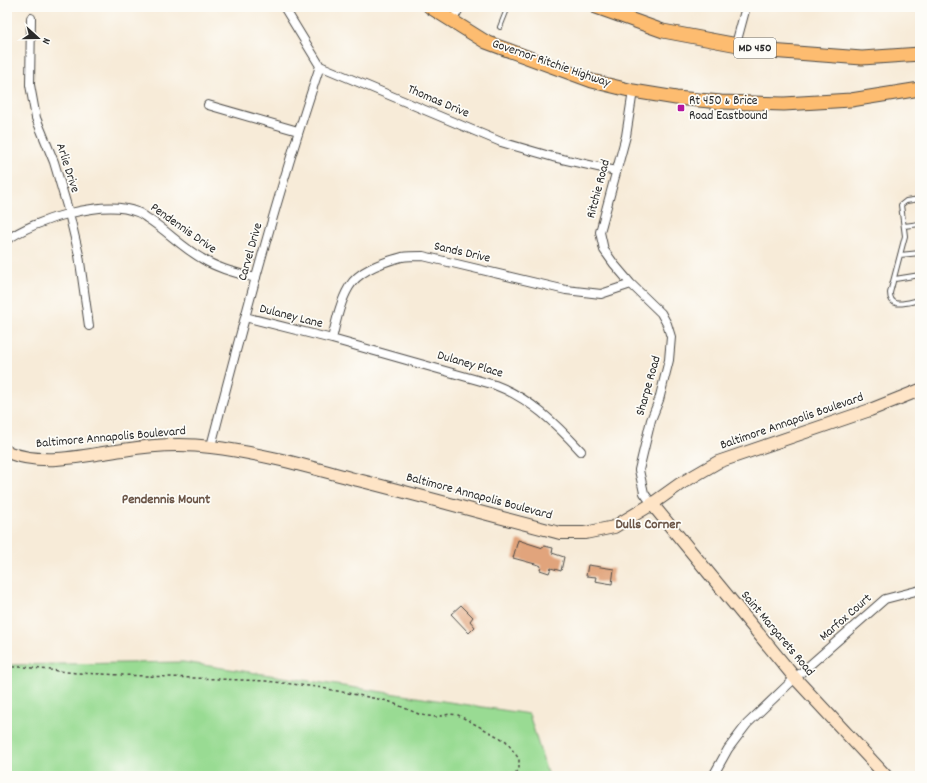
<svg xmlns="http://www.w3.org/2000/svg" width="927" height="783" font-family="Dekko,sans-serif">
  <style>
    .green { fill: #99db93; stroke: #62835f }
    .building { fill: #e1a47c }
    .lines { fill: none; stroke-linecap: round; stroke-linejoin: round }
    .lane-casing { stroke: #4a4845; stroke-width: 6 }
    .street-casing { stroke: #4a4845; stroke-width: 10 }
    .secondary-casing { stroke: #4a4845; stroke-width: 14 }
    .primary-casing { stroke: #4a4845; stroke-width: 15 }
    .path { stroke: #4a4845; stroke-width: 1.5; stroke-dasharray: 3 3; stroke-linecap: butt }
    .lane { stroke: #fff; stroke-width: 4 }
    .street { stroke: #fff; stroke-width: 8 }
    .secondary { stroke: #fee4c6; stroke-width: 12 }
    .primary { stroke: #fdbc70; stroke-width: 13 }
    .poi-dot { fill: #b5179e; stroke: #fdfcf7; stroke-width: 1.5 }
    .labels { text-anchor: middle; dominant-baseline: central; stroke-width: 3.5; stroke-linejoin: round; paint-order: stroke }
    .shield { fill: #fdfcf7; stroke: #6a6a68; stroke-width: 1 }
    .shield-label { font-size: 12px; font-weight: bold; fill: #2b2b2b }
    .street-label { font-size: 13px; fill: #2b2b2b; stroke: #fdfcf7 }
    .poi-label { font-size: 13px; fill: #2b2b2b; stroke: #fdfcf7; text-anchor: start }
    .neighbourhood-label { font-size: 14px; font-weight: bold; fill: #6b5547; stroke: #fdfcf7 }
  </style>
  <rect width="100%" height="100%" fill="#fdfcf7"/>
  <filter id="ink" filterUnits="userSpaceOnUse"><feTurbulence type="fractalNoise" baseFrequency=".025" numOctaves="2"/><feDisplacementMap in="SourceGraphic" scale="8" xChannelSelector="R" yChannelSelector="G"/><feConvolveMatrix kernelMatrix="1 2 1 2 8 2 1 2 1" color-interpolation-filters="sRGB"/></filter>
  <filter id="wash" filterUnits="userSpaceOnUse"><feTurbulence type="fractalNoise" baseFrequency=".012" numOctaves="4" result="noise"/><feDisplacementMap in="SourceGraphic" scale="16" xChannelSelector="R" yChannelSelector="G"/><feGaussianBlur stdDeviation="0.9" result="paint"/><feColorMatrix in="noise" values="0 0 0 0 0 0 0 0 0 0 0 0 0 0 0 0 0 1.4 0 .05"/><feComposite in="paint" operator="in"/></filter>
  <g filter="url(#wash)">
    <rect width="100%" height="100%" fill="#f7ebd8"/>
    <path class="green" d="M183 662 529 714 548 776H7V665Z"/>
    <g id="blocks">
      <path class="building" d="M518 540 543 548 544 546 553 548 552 553 564 557 561 571 551 568 549 573 540 570 541 566 539 565 513 558Z
        M588 565 614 569 612 584 595 581 596 577 586 576Z
        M461 605 473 617 470 621 475 627 469 633 451 614Z"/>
    </g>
  </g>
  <g filter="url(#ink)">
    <use href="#blocks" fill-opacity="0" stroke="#4a4845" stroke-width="1"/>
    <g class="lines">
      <defs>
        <path id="lane" d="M500 27 508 7
          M920 199 906 201 901 205 905 236 890 293C890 310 908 302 920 300
          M904 226 920 224
          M900 255 920 253
          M895 279 920 275"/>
        <path id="street" d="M284 7 320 66 501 142 553 157 616 171
          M31 18 30 85 36 118 54 162 69 213 79 255 89 326
          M452 21 460 7
          M736 44 746 7
          M633 91 626 136 600 232 604 250 614 264 631 284 661 313 667 324 671 337 669 360 659 400 651 420 639 470 644 493 652 504
          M208 105 298 131
          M7 240C34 220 104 198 137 212 141 213 144 216 147 218 166 230 182 247 201 258 218 269 237 273 256 278
          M245 317 332 339 495 385C530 398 556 424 581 451
          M332 339C336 322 340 302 349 287 359 270 383 262 402 257 408 256 416 256 423 256L566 290 601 294 631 284
          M211 446C244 319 278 191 320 66
          M713 776 728 749 747 724 795 678 885 599 920 590"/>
        <path id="secondary" d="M7 452C45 467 84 455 123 450 152 445 182 443 211 447 261 453 309 467 358 480 426 497 493 516 560 533H585L614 527 652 504 680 484 718 462 870 410 920 390
          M652 504 795 678 886 776"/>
        <path id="primary" d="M430 7 486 42 592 81 633 91 676 98 721 102 784 104 851 100 920 89
          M596 7 663 31 770 51 862 58 920 54"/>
      </defs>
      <use href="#lane" class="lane-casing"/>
      <use href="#street" class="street-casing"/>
      <use href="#secondary" class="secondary-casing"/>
      <use href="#primary" class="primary-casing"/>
      <path class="path" d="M7 667H24L76 673 266 681 317 687 388 701 421 715 436 717 450 714 458 715 506 741 519 759V770L513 776"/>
      <use href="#lane" class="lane"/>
      <use href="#street" class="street"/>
      <use href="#secondary" class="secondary"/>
      <use href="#primary" class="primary"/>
    </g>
  </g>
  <rect class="poi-dot" x="677" y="104" width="8" height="8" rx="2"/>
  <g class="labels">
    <rect class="shield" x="734" y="38" width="42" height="20" rx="3"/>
    <g class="shield-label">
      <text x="755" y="48">MD 450</text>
    </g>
    <g class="street-label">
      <text transform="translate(551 64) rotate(19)">Governor Ritchie Highway</text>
      <text transform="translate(438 102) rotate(23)">Thomas Drive</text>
      <text transform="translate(67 168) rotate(72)">Arlie Drive</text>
      <text transform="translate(599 189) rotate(-75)">Ritchie Road</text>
      <text transform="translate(183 229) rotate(35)">Pendennis Drive</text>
      <text transform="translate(251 252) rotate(-74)">Carvel Drive</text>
      <text transform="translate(462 253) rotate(13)">Sands Drive</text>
      <text transform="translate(291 317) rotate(14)">Dulaney Lane</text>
      <text transform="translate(470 365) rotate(16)">Dulaney Place</text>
      <text transform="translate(649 386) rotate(-74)">Sharpe Road</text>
      <text transform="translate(792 422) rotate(-19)">Baltimore Annapolis Boulevard</text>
      <text transform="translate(111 438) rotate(-5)">Baltimore Annapolis Boulevard</text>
      <text transform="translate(479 497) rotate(15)">Baltimore Annapolis Boulevard</text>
      <text transform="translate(846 618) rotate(-41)">Marfox Court</text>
      <text transform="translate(777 634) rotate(50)">Saint Margarets Road</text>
    </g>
    <g class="poi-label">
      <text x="689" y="101">Rt 450 &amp; Brice<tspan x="689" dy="15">Road Eastbound</tspan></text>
    </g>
    <g class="neighbourhood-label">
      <text x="166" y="500">Pendennis Mount</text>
      <text x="648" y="525">Dulls Corner</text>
    </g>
  </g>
  <rect width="927" height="783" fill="none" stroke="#fdfcf7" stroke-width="24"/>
  <g transform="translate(38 38) rotate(111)" stroke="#fdfcf7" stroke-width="3" paint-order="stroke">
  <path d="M0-3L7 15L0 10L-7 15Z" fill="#2b2b2b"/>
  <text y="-6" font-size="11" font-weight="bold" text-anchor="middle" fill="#2b2b2b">N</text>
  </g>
</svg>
